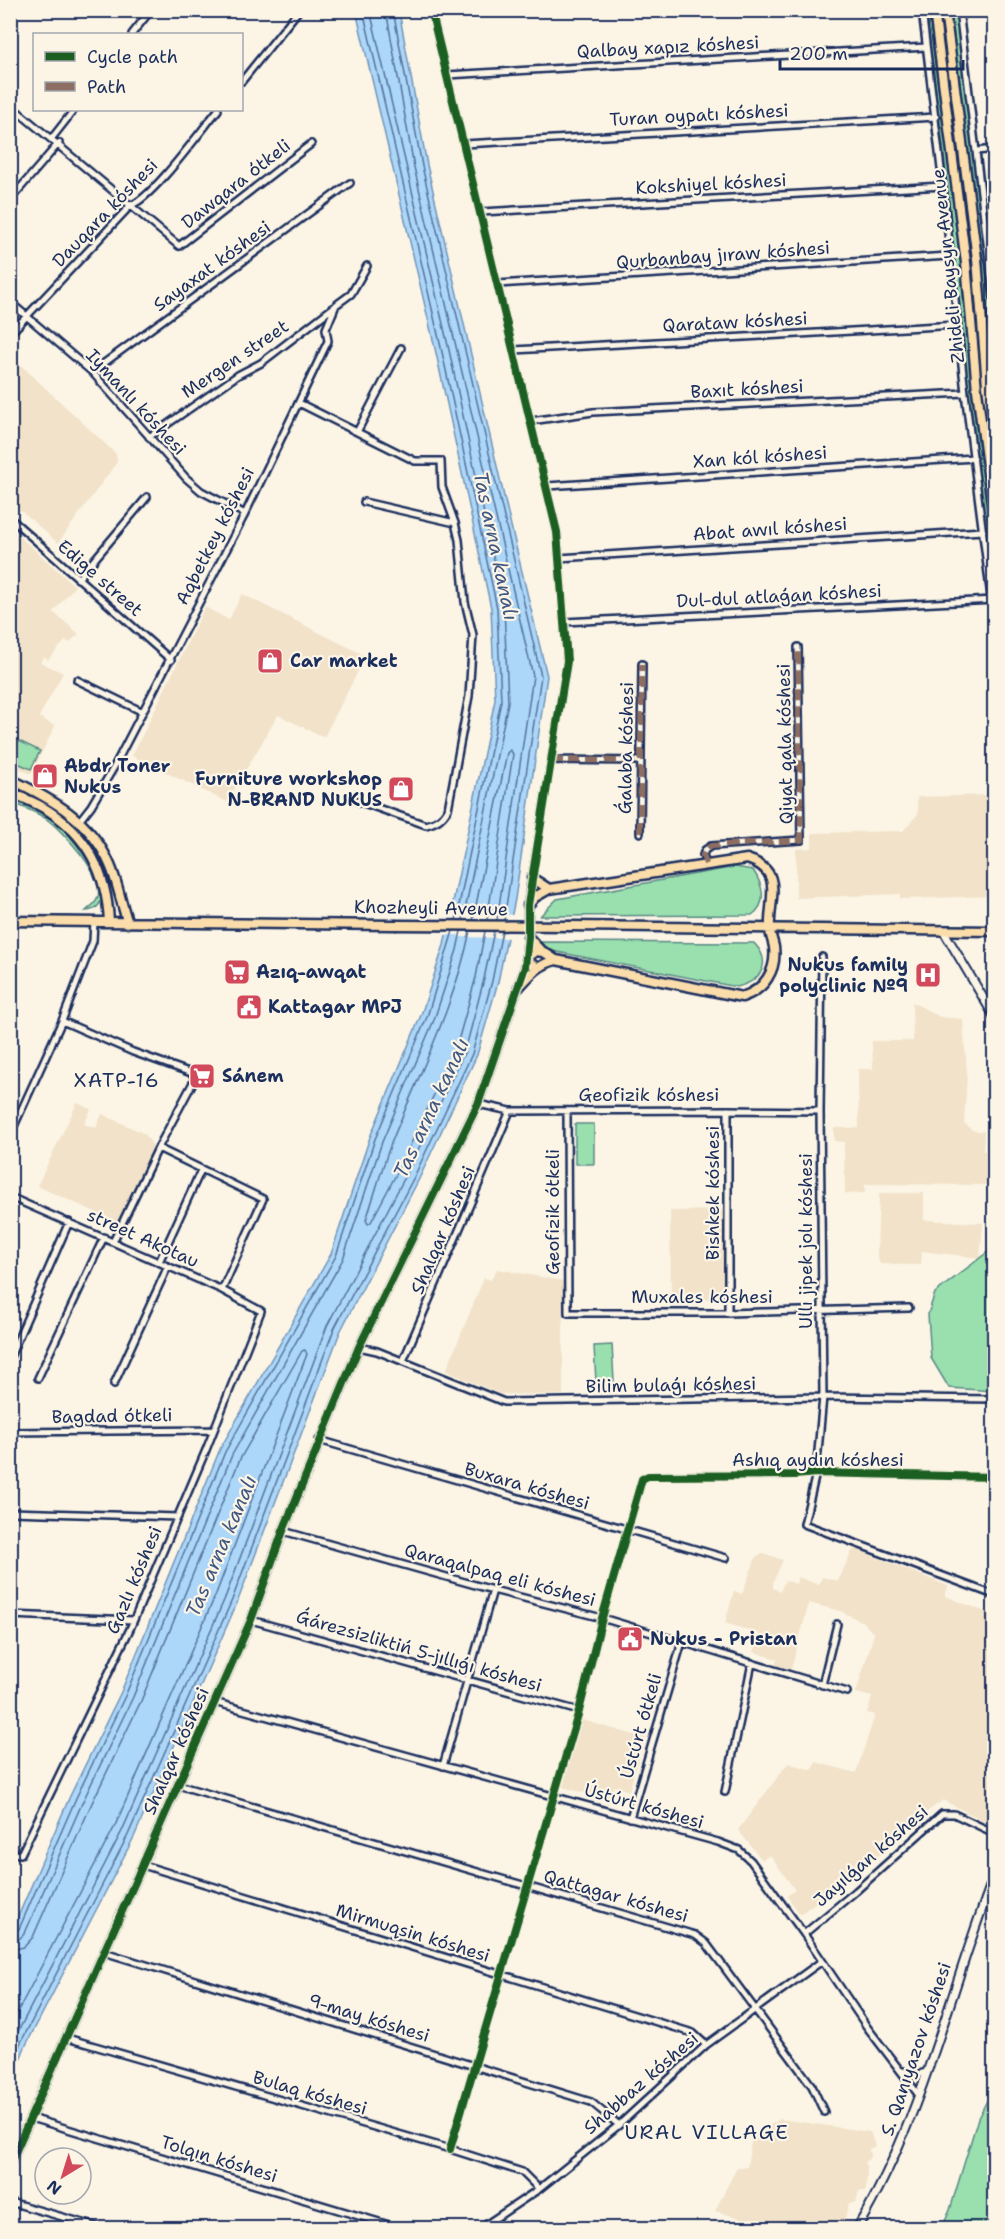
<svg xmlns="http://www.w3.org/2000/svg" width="1005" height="2239" font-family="'Shantell Sans',sans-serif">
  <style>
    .built { fill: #f1e2c9 }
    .green { fill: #99e0ae; stroke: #5a8886; stroke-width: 1.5 }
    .water { fill: #acd7f8; stroke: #7294ba; stroke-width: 1.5 }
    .pier { fill: #fcf5e5 }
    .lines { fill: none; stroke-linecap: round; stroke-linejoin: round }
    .shore { stroke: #55729c; stroke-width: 1.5 }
    .street-casing { stroke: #1b2f5e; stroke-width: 10 }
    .secondary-casing { stroke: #1b2f5e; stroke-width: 11 }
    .primary-casing { stroke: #1b2f5e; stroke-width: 13 }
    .street { stroke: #fcf5e5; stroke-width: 5 }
    .secondary { stroke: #fcf5e5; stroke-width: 7 }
    .primary { stroke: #fbddab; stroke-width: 8 }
    .primary-bridge-casing { stroke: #1b2f5e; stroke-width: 13; stroke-linecap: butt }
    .primary-bridge { stroke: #fbddab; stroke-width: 8 }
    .quiet { stroke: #8d6e63; stroke-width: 6; stroke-dasharray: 12 6; stroke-linecap: butt }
    .cycleway-casing { stroke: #fcf5e5; stroke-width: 11 }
    .cycleway { stroke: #1b5e20; stroke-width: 8 }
    .labels { text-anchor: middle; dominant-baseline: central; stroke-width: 4.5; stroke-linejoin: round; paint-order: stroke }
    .street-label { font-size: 18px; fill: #1b2f5e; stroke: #fcf5e5 }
    .poi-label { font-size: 18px; font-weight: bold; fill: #1b2f5e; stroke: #fcf5e5; text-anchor: start }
    .water-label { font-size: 20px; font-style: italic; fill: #3f5984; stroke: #fcf5e5 }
    .neighbourhood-label { font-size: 20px; letter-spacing: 1.5px; fill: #1b2f5e; stroke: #fcf5e5 }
  </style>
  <rect width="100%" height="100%" fill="#fcf5e5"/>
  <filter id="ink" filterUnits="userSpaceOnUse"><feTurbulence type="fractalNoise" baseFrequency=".0167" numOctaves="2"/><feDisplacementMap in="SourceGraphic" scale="12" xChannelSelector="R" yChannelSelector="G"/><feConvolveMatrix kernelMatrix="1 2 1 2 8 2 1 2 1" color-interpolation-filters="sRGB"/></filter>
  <g filter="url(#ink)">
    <path class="built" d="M10 355 116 454 117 462 58 543 11 502Z
      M11 529 75 586 53 612 79 634 69 643 66 640 48 660 44 657 40 662 63 673 39 717 55 726 31 774 11 765Z
      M242 594 366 656 324 737 278 715 227 802 132 756 205 607 229 620Z
      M994 795V896L900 899V894L796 898V849L812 848V833L903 831 918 814 917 797Z
      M912 1002 940 1017 963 1019 967 1074 964 1123 972 1130 984 1132 983 1151 994 1152V1185L865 1184V1193L845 1194 844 1142 834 1141V1128H859L858 1069H873L872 1041H913Z
      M77 1103 91 1109 84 1124 96 1128 102 1114 145 1134 153 1146 118 1222 37 1186Z
      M879 1193H924V1220L983 1223 980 1258 922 1251 921 1265 880 1264 877 1254Z
      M725 1210 726 1299 671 1300 670 1211Z
      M497 1269 563 1281V1395L500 1394 446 1371 484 1278 491 1280Z
      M855 1549 948 1586 945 1596 991 1614 994 1626V1801L986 1822 943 1800 900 1832 904 1837 800 1914 787 1896 795 1890 770 1855 762 1860 738 1830 788 1763 812 1770 816 1762 856 1773 875 1715 867 1713 872 1697 856 1693 874 1634 863 1622 840 1611 809 1603 791 1669 775 1665 777 1659 754 1652 760 1634 725 1623 734 1591 742 1594 756 1557 763 1553 783 1560 773 1582V1588L780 1592 785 1580 796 1584 798 1577 819 1585 822 1577 838 1581 852 1551Z
      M582 1720 645 1738 629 1791 614 1786 610 1800 563 1787Z
      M780 2119 870 2132 875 2146 868 2150 871 2153 869 2159 864 2162 867 2169 866 2191H859L856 2202 849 2203 842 2228H775L715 2211 737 2167H747L752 2137Z"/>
    <path class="green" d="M925 11H930L960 252 971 379 994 556V593L968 403 943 146Z
      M949 11H956L994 332V372Z
      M19 741 40 751 31 769 11 760Z
      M11 799C27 806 44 813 59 825 73 837 128 906 86 911 90 907 96 904 98 897 104 874 62 830 45 818 34 811 22 807 11 802Z
      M735 867 753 870C763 885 768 904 752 915L540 916 557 899Z
      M539 942 754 943C773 963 761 981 737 987L557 952 545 948Z
      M575 1124H594V1164H575Z
      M994 1247V1391L949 1388 931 1358 928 1314 935 1293Z
      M612 1345 614 1381 596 1382 594 1346Z
      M994 2087V2228H942L950 2210 978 2118Z"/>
    <path class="water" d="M356 11H399L427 165 506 505 547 676 515 899 498 982 477 1055 419 1179 340 1332 237 1603 134 1837 25 2047 11 2082V1933L70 1796 121 1692 220 1449 331 1254 370 1137 421 1015 444 945 495 700 491 608 436 353Z"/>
    <path class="pier" d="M448 913 515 915 510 938 459 937 458 935H443Z"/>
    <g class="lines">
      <path class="shore" d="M363 10 442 352 497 608 501 701 456 920
        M370 10 449 350 504 607 508 702 463 920
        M386 10 414 167 533 676 497 920
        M393 10 422 166 541 676 504 920
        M473 920 507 753 510 750 513 754 487 920
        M470 931C455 1004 420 1072 392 1141 382 1167 375 1194 366 1220L368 1224 371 1222 399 1169 456 1048 476 977 485 931
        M10 1933 19 1929 76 1798 126 1694 225 1452 336 1256 375 1139 427 1017 453 931
        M10 1941 19 1939 25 1933 83 1801 133 1697 232 1455 343 1259 382 1142 434 1020 457 950 461 931
        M10 1950 24 1947 33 1937 91 1805 141 1701 240 1459 302 1351 305 1350 307 1354 216 1594 114 1828 10 2026
        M10 2047 122 1831 225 1598 327 1326 407 1173 465 1051 484 979 494 931
        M10 2066 20 2044 128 1835 232 1600 334 1329 414 1177 472 1054 492 981 502 931"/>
      <defs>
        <path id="street" d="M431 10 557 532 567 661 532 878
          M922 10 943 186 965 393 994 621
          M959 10 994 301
          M132 34 151 10
          M447 75 926 47
          M242 81 299 10
          M10 105 179 246 311 144
          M52 138 74 110
          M464 144 936 117
          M977 151 994 149
          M10 200 59 143
          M481 212 943 186
          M498 284 949 256
          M10 302 92 372 186 478 201 491 245 514
          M10 334 131 205C151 200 202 129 218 110
          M514 350 957 325
          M92 372 350 183
          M299 403 415 461H441L442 487 455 523 459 540 465 602 473 635 469 696 448 809C442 819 437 822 426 825L355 800
          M531 421 593 412 965 393
          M357 432 401 348
          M149 437 238 375 261 363 334 307
          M547 486 974 458
          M364 502 455 523
          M10 518 171 660
          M559 558 983 531
          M78 579 147 497
          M564 622 994 600
          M77 680 143 712
          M551 760 641 761
          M80 820 91 806 114 767 245 514 328 341 326 329 336 305 351 294 367 266
          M640 833 642 664
          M706 864 703 855 705 850 711 846 801 840 798 647
          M822 957 820 1111 823 1397 816 1473 804 1524 994 1595
          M62 1021 133 1052 197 1075 158 1148 113 1242
          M478 1104 510 1111 728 1110 820 1111
          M567 1111 568 1313H728L909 1308
          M10 1135 62 1021 93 941 94 922
          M158 1148 263 1199 222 1290
          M10 1197 222 1290 261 1311 206 1450 130 1629 21 1854 10 1853
          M159 1262 201 1170
          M728 1313V1110
          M359 1347 377 1351 504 1402 823 1397 994 1399
          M10 1357 69 1222
          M403 1361 510 1111
          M38 1378 104 1237
          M114 1384 168 1266
          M10 1432 214 1430
          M319 1440 726 1558
          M10 1512 178 1517
          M283 1531 493 1590 602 1618 847 1692
          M10 1615 134 1620
          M251 1620 579 1711
          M822 1685 837 1624
          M214 1702 718 1842 739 1850 751 1861 804 1934 867 2027 918 2094
          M443 1766 493 1590
          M178 1785 695 1935 706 1943 812 2086 824 2112
          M725 1792 752 1663
          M630 1818 682 1642
          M143 1865 693 2033 706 2045
          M804 1934 856 1891 942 1814H954L994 1833
          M104 1952 591 2102 619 2125
          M67 2038 450 2149 522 2172 539 2189
          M900 2070 914 2075 927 2072
          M31 2118 399 2228
          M450 2149 579 1711 602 1618 642 1479 648 1476 795 1475 816 1473 994 1477
          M10 2202 101 2228
          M481 2228 539 2189 619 2125 706 2045 822 1961"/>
        <path id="secondary" d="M943 930 994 1016
          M10 2164 251 1620 283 1531 359 1347 478 1104 525 967 528 937V905L532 878
          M857 2228C922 2120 949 1993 994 1876"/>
        <path id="primary" d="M934 10 966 263 977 390 994 519
          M945 10 977 259 987 386 994 437
          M10 779C52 799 91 820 110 865 118 883 121 904 128 923
          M10 792C23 798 37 803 49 811 89 837 107 876 109 922
          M532 878 549 889
          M528 905 535 897 549 889 747 859C786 871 768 900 770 929 770 935 773 941 774 947 777 971 764 990 742 997L556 960 539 949 528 937
          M10 921 395 925
          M570 926 994 931
          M538 968 530 963 527 957 536 951 543 952
          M519 987C530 975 539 964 556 960"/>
      </defs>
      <use href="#street" class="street-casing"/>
      <use href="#secondary" class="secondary-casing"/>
      <use href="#primary" class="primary-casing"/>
      <use href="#street" class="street"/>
      <use href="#secondary" class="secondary"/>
      <use href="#primary" class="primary"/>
      <defs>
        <path id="primary-bridge" d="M395 925 570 926"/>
      </defs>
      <use href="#primary-bridge" class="primary-bridge-casing"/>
      <use href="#primary-bridge" class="primary-bridge"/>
      <path class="quiet" d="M551 760 641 761
        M640 833 642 664
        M706 864 703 855 705 850 711 846 801 840 798 647"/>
      <defs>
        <path id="cycleway" d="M450 2149 579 1711 602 1618 642 1479 648 1476 795 1475 816 1473 994 1477
          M10 2164 251 1620 283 1531 359 1347 478 1104 525 967 528 937V905L567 661 557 532 431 10"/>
      </defs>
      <use href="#cycleway" class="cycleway-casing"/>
      <use href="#cycleway" class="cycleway"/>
    </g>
  </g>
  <defs>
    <symbol id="shop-square" viewBox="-11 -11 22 22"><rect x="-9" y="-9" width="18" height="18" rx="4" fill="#d1495b" stroke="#fcf5e5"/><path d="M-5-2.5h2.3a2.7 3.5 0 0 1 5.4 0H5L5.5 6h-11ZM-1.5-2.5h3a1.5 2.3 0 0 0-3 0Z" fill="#fff"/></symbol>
    <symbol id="supermarket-square" viewBox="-11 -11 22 22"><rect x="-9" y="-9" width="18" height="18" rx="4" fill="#d1495b" stroke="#fcf5e5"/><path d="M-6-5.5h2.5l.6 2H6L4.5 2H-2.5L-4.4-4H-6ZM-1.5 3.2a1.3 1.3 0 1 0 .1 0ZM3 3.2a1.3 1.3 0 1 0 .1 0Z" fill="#fff"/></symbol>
    <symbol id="hospital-square" viewBox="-11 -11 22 22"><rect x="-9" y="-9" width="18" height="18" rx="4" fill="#d1495b" stroke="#fcf5e5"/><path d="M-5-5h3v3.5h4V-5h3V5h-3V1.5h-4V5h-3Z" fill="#fff"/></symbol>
    <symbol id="civic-square" viewBox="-11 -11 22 22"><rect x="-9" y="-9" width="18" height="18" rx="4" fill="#d1495b" stroke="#fcf5e5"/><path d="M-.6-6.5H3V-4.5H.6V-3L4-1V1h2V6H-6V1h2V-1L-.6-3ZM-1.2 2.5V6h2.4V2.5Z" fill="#fff"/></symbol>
  </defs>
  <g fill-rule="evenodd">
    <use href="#shop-square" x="255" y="646" width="30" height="30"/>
    <use href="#shop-square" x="30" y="761" width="30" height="30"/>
    <use href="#shop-square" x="386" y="774" width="30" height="30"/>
    <use href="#supermarket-square" x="222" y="957" width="30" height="30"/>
    <use href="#hospital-square" x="913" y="960" width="30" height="30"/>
    <use href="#civic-square" x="234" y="992" width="30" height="30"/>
    <use href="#supermarket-square" x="187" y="1061" width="30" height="30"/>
    <use href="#civic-square" x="615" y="1624" width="30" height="30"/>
  </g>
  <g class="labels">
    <g class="street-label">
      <text transform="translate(668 47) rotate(-3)">Qalbay xapız kóshesi</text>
      <text transform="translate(699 115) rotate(-3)">Turan oypatı kóshesi</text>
      <text transform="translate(236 184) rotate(-38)">Dawqara ótkeli</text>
      <text transform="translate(711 184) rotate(-3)">Kokshiyel kóshesi</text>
      <text transform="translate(105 213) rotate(-46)">Dauqara kóshesi</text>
      <text transform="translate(723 255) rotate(-4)">Qurbanbay jıraw kóshesi</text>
      <text transform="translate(212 266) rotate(-36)">Sayaxat kóshesi</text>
      <text transform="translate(948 266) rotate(-96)">Zhideli Baysyn Avenue</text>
      <text transform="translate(735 322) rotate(-3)">Qarataw kóshesi</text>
      <text transform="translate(235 359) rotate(-34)">Mergen street</text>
      <text transform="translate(747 389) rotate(-3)">Baxıt kóshesi</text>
      <text transform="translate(136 402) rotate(47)">Iymanlı kóshesi</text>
      <text transform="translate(760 457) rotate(-4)">Xan kól kóshesi</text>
      <text transform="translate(770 529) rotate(-4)">Abat awıl kóshesi</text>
      <text transform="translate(215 536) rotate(-63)">Aqbetkey kóshesi</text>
      <text transform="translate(100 578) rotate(41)">Edige street</text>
      <text transform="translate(779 596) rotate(-3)">Dul-dul atlaǵan kóshesi</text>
      <text transform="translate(785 744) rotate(-91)">Qiyat qala kóshesi</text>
      <text transform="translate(626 748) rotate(-89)">Ǵalaba kóshesi</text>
      <text transform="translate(431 908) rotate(1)">Khozheyli Avenue</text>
      <text x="649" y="1095">Geofizik kóshesi</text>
      <text transform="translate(713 1193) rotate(-90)">Bishkek kóshesi</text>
      <text transform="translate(553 1212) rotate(-90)">Geofizik ótkeli</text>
      <text transform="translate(443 1230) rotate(-67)">Shalqar kóshesi</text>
      <text transform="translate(143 1238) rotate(24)">street Akotau</text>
      <text transform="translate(806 1241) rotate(-90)">Ullı jipek jolı kóshesi</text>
      <text x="702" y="1297">Muxales kóshesi</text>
      <text transform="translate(671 1385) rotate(-1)">Bilim bulaǵı kóshesi</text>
      <text transform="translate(112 1416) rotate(-1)">Bagdad ótkeli</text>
      <text x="818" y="1460">Ashıq aydın kóshesi</text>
      <text transform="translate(527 1486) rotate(16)">Buxara kóshesi</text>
      <text transform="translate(500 1575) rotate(15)">Qaraqalpaq eli kóshesi</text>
      <text transform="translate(134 1580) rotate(-67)">Gazlı kóshesi</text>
      <text transform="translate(419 1651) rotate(16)">Ǵárezsizliktiń 5-jıllıǵı kóshesi</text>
      <text transform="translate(641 1726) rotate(-74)">Ústúrt ótkeli</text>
      <text transform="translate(176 1751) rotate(-66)">Shalqar kóshesi</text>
      <text transform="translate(644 1806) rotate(16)">Ústúrt kóshesi</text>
      <text transform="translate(871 1856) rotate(-41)">Jayılǵan kóshesi</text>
      <text transform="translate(616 1896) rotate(16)">Qattagar kóshesi</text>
      <text transform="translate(413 1933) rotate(17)">Mirmuqsin kóshesi</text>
      <text transform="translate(369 2018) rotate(17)">9-may kóshesi</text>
      <text transform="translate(916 2049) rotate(-71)">S. Qanıyazov kóshesi</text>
      <text transform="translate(641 2083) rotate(-41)">Shabbaz kóshesi</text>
      <text transform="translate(310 2093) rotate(16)">Bulaq kóshesi</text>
      <text transform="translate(219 2159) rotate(17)">Tolqın kóshesi</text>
    </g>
    <g class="poi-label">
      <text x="290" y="661">Car market</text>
      <text x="64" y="766">Abdr Toner<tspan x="64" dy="21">Nukus</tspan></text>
      <text x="382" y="779" text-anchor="end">Furniture workshop<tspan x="382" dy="21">N-BRAND NUKUS</tspan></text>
      <text x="908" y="965" text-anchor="end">Nukus family<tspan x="908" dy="21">polyclinic №9</tspan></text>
      <text x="256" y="972">Azıq-awqat</text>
      <text x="268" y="1007">Kattagar MPJ</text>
      <text x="222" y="1076">Sánem</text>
      <text x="650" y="1639">Nukus - Pristan</text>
    </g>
    <g class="water-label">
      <text transform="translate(496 546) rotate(78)">Tas arna kanalı</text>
      <text transform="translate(431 1108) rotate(-65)">Tas arna kanalı</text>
      <text transform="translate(221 1546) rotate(-67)">Tas arna kanalı</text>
    </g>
    <g class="neighbourhood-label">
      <text x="117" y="1080">XATP-16</text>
      <text x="707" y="2132">URAL VILLAGE</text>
    </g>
  </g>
  <rect width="1005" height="2239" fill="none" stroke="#fcf5e5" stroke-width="36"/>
  <rect x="18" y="18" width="969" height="2203" fill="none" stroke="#1b2f5e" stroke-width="2" filter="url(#ink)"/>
  <rect x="33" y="33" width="210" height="78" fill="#fcf5e5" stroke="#a2a6af" stroke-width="1.5"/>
  <rect x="45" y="52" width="30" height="9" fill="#1b5e20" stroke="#a2a6af" stroke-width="1.5"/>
  <text x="87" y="63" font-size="18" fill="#1b2f5e">Cycle path</text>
  <rect x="45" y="82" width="30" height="9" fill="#8d6e63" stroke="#a2a6af" stroke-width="1.5"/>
  <text x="87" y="93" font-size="18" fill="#1b2f5e">Path</text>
  <g transform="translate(63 2176) rotate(218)"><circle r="28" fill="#fcf5e5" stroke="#a2a6af" stroke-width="1.5"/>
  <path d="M0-4.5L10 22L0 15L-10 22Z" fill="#d1495b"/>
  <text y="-9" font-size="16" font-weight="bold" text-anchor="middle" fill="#1b2f5e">N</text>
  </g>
  <path d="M780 60v9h183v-9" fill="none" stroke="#1b2f5e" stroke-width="3"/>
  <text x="789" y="60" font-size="18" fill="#1b2f5e" stroke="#fcf5e5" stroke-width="4.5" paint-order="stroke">200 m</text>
</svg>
